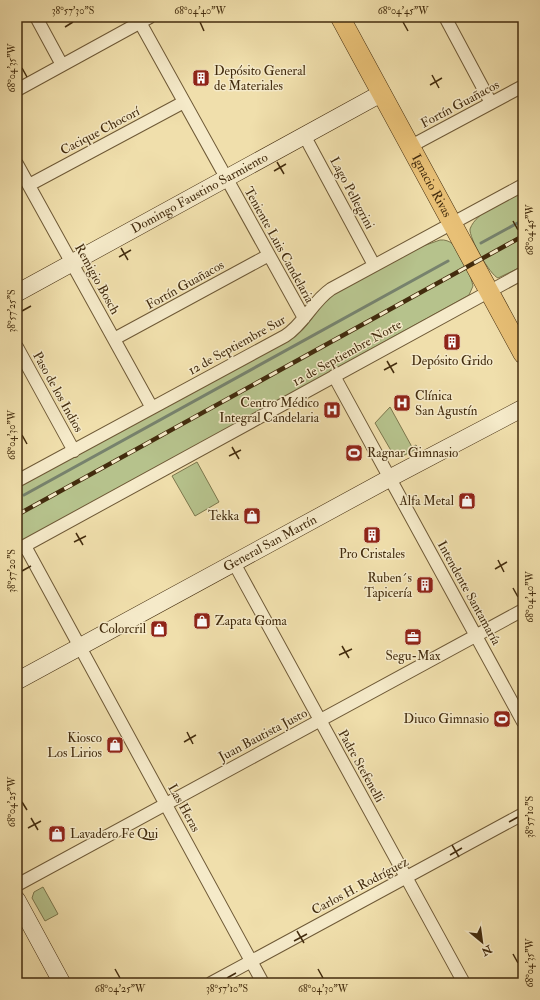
<svg xmlns="http://www.w3.org/2000/svg" width="540" height="1000" font-family="'IM FELL Double Pica',serif">
  <style>
    .green { fill: #b6c28c; stroke: #7c774d }
    .lines { fill: none; stroke-linecap: round; stroke-linejoin: round }
    .stream { stroke: #77826d; stroke-width: 3 }
    .street-casing { stroke: #6e5936; stroke-width: 14 }
    .secondary-casing { stroke: #432c0e; stroke-width: 18 }
    .primary-casing { stroke: #432c0e; stroke-width: 20 }
    .street { stroke: #f5eac9; stroke-width: 12 }
    .secondary { stroke: #f5eac9; stroke-width: 17 }
    .primary { stroke: #e8c076; stroke-width: 19 }
    .rail-casing { stroke: #432c0e; stroke-width: 4.5 }
    .rail { stroke: #f5eac9; stroke-width: 3; stroke-dasharray: 9; stroke-linecap: butt }
    .ticks { fill: none; stroke: #432c0e; stroke-width: 1.5 }
    .labels { text-anchor: middle; dominant-baseline: central; stroke-width: 3; stroke-linejoin: round; paint-order: stroke }
    .poi-label { font-size: 13px; fill: #432c0e; stroke: #f5eac9; text-anchor: end }
    .street-label { font-size: 13px; fill: #432c0e; stroke: #f5eac9 }
    .neatline { fill: none; stroke: #432c0e; stroke-width: 1.5 }
    .ticks-label { font-size: 10px; text-anchor: middle; fill: #432c0e }
  </style>
  <rect width="100%" height="100%" fill="#f0dfac"/>
  <filter id="stains"><feTurbulence type="fractalNoise" baseFrequency=".005" numOctaves="4"/><feColorMatrix values="0 0 0 0 .2 0 0 0 0 .09 0 0 0 0 .02 0 0 0 .5 -.17"/></filter>
  <radialGradient id="worn" r=".72"><stop offset=".6" stop-color="#630" stop-opacity="0"/><stop offset="1" stop-color="#630" stop-opacity=".3"/></radialGradient>
  <path class="green" d="M523 192V266L498 278C490 275 469 238 470 229 477 210 507 201 523 192Z
    M440 240C460 238 469 270 473 286L469 295 17 545V488L293 337 306 326 322 305 335 293 423 246Z
    M390 407 412 447 416 445 418 448 401 457 393 454 375 423Z
    M197 462 219 502 195 516 172 476Z
    M43 887 58 914 45 921 32 898 34 892Z"/>
  <g class="lines">
    <path class="stream" d="M481 243 523 220
      M24 495 448 261"/>
    <defs>
      <path id="street" d="M36 17 62 65
        M137 17 304 318
        M445 17 491 103
        M17 90 150 17
        M304 135 374 265
        M411 146 523 86
        M17 164 152 408
        M29 185 184 102
        M114 339 269 255
        M17 347 74 451
        M334 376 523 722
        M17 481 285 336C304 324 312 302 331 289L523 185
        M25 546 263 983
        M17 550 523 273
        M234 563 464 983
        M17 885 523 610
        M211 983 523 814"/>
      <g id="secondary">
        <path id="s1" d="M17 293 382 93"/>
        <path id="s2" d="M17 681 390 478 523 408"/>
        <path d="M17 900 62 983"/>
      </g>
      <g id="primary">
        <path id="s3" d="M340 17 523 354"/>
      </g>
    </defs>
    <use href="#street" class="street-casing"/>
    <use href="#secondary" class="secondary-casing"/>
    <use href="#primary" class="primary-casing"/>
    <use href="#street" class="street"/>
    <use href="#secondary" class="secondary"/>
    <use href="#primary" class="primary"/>
    <defs>
      <path id="rail" d="M17 515 523 236"/>
    </defs>
    <use href="#rail" class="rail-casing"/>
    <use href="#rail" class="rail"/>
  </g>
  <path class="ticks" d="M200 22 204 31M403 22 408 31M65 27 73 22M22 68 27 77M432 75 439 88M430 85 442 78M277 162 284 174M274 171 286 164M513 221 518 230M121 248 128 260M119 257 131 250M22 311 31 306M387 361 394 373M384 370 397 363M22 435 27 444M232 447 239 459M229 456 241 450M76 533 83 545M74 542 86 536M498 560 504 572M495 569 507 562M22 571 31 566M513 588 518 597M342 646 349 658M339 655 352 649M187 732 193 744M184 742 196 735M22 802 27 810M31 818 38 830M509 822 518 817M28 828 41 821M452 845 459 857M450 855 462 848M297 931 304 943M294 941 307 934M513 954 518 963M115 969 120 978M318 969 323 978M227 978 236 973"/>
  <defs>
    <symbol id="building-square" viewBox="-11 -11 22 22"><rect x="-9" y="-9" width="18" height="18" rx="4" fill="#8f2418" stroke="#f5eac9"/><path d="M-4-6H4V6H1V3H-1V6H-4ZM-2.5-4.3h1.7v1.8h-1.7ZM.8-4.3h1.7v1.8H.8ZM-2.5-1h1.7V.8h-1.7ZM.8-1h1.7V.8H.8Z" fill="#fff"/></symbol>
    <symbol id="hospital-square" viewBox="-11 -11 22 22"><rect x="-9" y="-9" width="18" height="18" rx="4" fill="#8f2418" stroke="#f5eac9"/><path d="M-5-5h3v3.5h4V-5h3V5h-3V1.5h-4V5h-3Z" fill="#fff"/></symbol>
    <symbol id="stadium-square" viewBox="-11 -11 22 22"><rect x="-9" y="-9" width="18" height="18" rx="4" fill="#8f2418" stroke="#f5eac9"/><path d="M0-5a6.5 5 0 1 0 0 10a6.5 5 0 1 0 0-10ZM-3.5-1.8h7v3.6h-7Z" fill="#fff"/></symbol>
    <symbol id="shop-square" viewBox="-11 -11 22 22"><rect x="-9" y="-9" width="18" height="18" rx="4" fill="#8f2418" stroke="#f5eac9"/><path d="M-5-2.5h2.3a2.7 3.5 0 0 1 5.4 0H5L5.5 6h-11ZM-1.5-2.5h3a1.5 2.3 0 0 0-3 0Z" fill="#fff"/></symbol>
    <symbol id="office-square" viewBox="-11 -11 22 22"><rect x="-9" y="-9" width="18" height="18" rx="4" fill="#8f2418" stroke="#f5eac9"/><path d="M-6-3h4V-5.5h4V-3h4V5H-6ZM-1-4.5V-3h2v-1.5ZM-6 0V1H6V0Z" fill="#fff"/></symbol>
  </defs>
  <g fill-rule="evenodd">
    <use href="#building-square" x="191" y="68" width="20" height="20"/>
    <use href="#building-square" x="442" y="332" width="20" height="20"/>
    <use href="#hospital-square" x="392" y="393" width="20" height="20"/>
    <use href="#hospital-square" x="322" y="400" width="20" height="20"/>
    <use href="#stadium-square" x="344" y="443" width="20" height="20"/>
    <use href="#shop-square" x="457" y="491" width="20" height="20"/>
    <use href="#shop-square" x="242" y="506" width="20" height="20"/>
    <use href="#building-square" x="362" y="525" width="20" height="20"/>
    <use href="#building-square" x="415" y="575" width="20" height="20"/>
    <use href="#shop-square" x="192" y="611" width="20" height="20"/>
    <use href="#shop-square" x="149" y="619" width="20" height="20"/>
    <use href="#office-square" x="403" y="627" width="20" height="20"/>
    <use href="#stadium-square" x="492" y="709" width="20" height="20"/>
    <use href="#shop-square" x="105" y="735" width="20" height="20"/>
    <use href="#shop-square" x="47" y="824" width="20" height="20"/>
  </g>
  <g class="labels">
    <g class="poi-label">
      <text x="214" y="71" text-anchor="start">Depósito General<tspan x="214" dy="15">de Materiales</tspan></text>
      <text x="452" y="361" text-anchor="middle">Depósito Grido</text>
      <text x="415" y="396" text-anchor="start">Clínica<tspan x="415" dy="15">San Agustín</tspan></text>
      <text x="319" y="403">Centro Médico<tspan x="319" dy="15">Integral Candelaria</tspan></text>
      <text x="367" y="453" text-anchor="start">Ragnar Gimnasio</text>
      <text x="454" y="501">Alfa Metal</text>
      <text x="239" y="516">Tekka</text>
      <text x="372" y="554" text-anchor="middle">Pro Cristales</text>
      <text x="412" y="578">Ruben´s<tspan x="412" dy="15">Tapicería</tspan></text>
      <text x="215" y="621" text-anchor="start">Zapata Goma</text>
      <text x="146" y="629">Colorcril</text>
      <text x="413" y="656" text-anchor="middle">Segu-Max</text>
      <text x="489" y="719">Diuco Gimnasio</text>
      <text x="102" y="738">Kiosco<tspan x="102" dy="15">Los Lirios</tspan></text>
      <text x="70" y="834" text-anchor="start">Lavadero Fe Qui</text>
    </g>
    <g class="street-label">
      <text transform="translate(460 104) rotate(-28)">Fortín Guañacos</text>
      <text transform="translate(100 131) rotate(-28)">Cacique Chocorí</text>
      <text stroke="none"><textPath href="#s3" startOffset="192">Ignacio Rivas</textPath></text>
      <text stroke="none"><textPath href="#s1" startOffset="208">Domingo Faustino Sarmiento</textPath></text>
      <text transform="translate(352 193) rotate(62)">Lago Pellegrini</text>
      <text transform="translate(279 245) rotate(61)">Teniente Luis Candelaria</text>
      <text transform="translate(97 279) rotate(61)">Remigio Bosch</text>
      <text transform="translate(185 285) rotate(-29)">Fortín Guañacos</text>
      <text transform="translate(237 345) rotate(-29)">12 de Septiembre Sur</text>
      <text transform="translate(347 353) rotate(-29)">12 de Septiembre Norte</text>
      <text transform="translate(58 392) rotate(61)">Paso de los Indios</text>
      <text stroke="none"><textPath href="#s2" startOffset="288">General San Martín</textPath></text>
      <text transform="translate(469 593) rotate(61)">Intendente Santamaría</text>
      <text transform="translate(263 735) rotate(-28)">Juan Bautista Justo</text>
      <text transform="translate(361 766) rotate(61)">Padre Stefenelli</text>
      <text transform="translate(184 808) rotate(61)">Las Heras</text>
      <text transform="translate(360 886) rotate(-28)">Carlos H. Rodríguez</text>
    </g>
  </g>
  <rect width="540" height="1000" fill="none" stroke="#f0dfac" stroke-width="44"/>
  <g transform="translate(482 942) rotate(151)" stroke="#f5eac9" stroke-width="3" paint-order="stroke">
  <path d="M0-3L7 15L0 10L-7 15Z" fill="#432c0e"/>
  <text y="-6" font-size="11" font-weight="bold" text-anchor="middle" fill="#432c0e">N</text>
  </g>
  <rect x="22" y="22" width="496" height="956" class="neatline"/>
  <g class="ticks-label">
    <text x="73" y="14">38°57'30"S</text>
    <text x="200" y="14">68°04'40"W</text>
    <text x="403" y="14">68°04'45"W</text>
    <text transform="translate(11 68) rotate(-90)" y="4">68°04'35"W</text>
    <text transform="translate(529 230) rotate(-90)" y="4">68°04'45"W</text>
    <text transform="translate(11 311) rotate(-90)" y="4">38°57'25"S</text>
    <text transform="translate(11 435) rotate(-90)" y="4">68°04'30"W</text>
    <text transform="translate(11 571) rotate(-90)" y="4">38°57'20"S</text>
    <text transform="translate(529 597) rotate(-90)" y="4">68°04'40"W</text>
    <text transform="translate(11 802) rotate(-90)" y="4">68°04'25"W</text>
    <text transform="translate(529 817) rotate(-90)" y="4">38°57'10"S</text>
    <text transform="translate(529 963) rotate(-90)" y="4">68°04'35"W</text>
    <text x="120" y="992">68°04'25"W</text>
    <text x="227" y="992">38°57'10"S</text>
    <text x="323" y="992">68°04'30"W</text>
  </g>
  <rect width="100%" height="100%" filter="url(#stains)"/>
  <rect width="100%" height="100%" fill="url(#worn)"/>
</svg>
